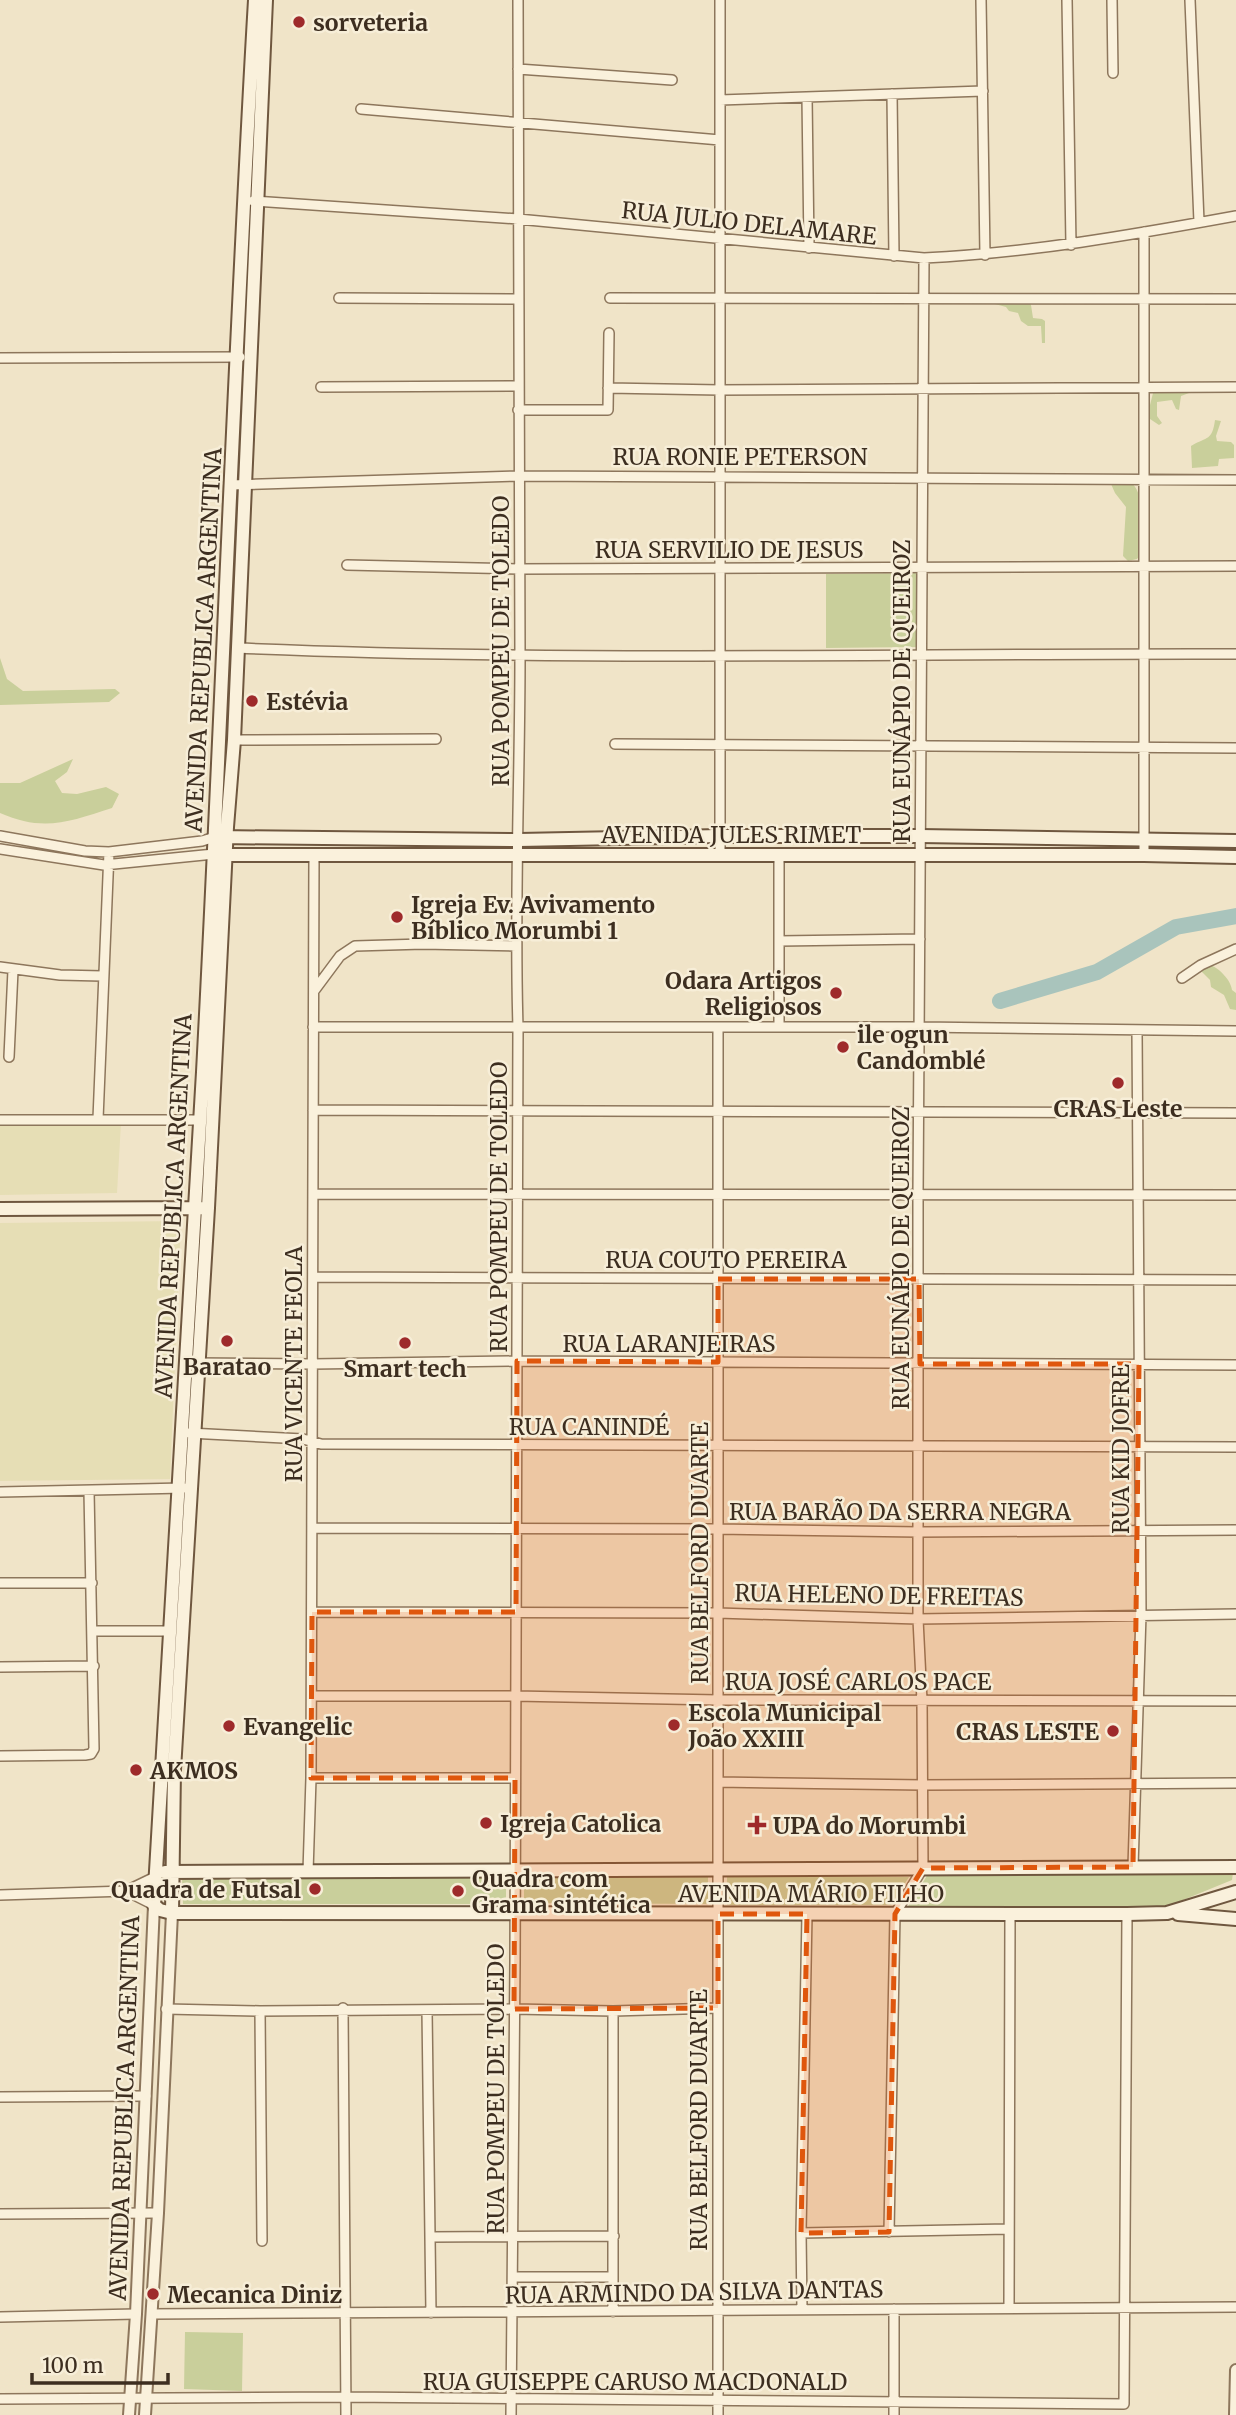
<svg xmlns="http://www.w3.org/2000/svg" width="1236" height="2415" font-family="Merriweather,serif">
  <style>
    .farmland { fill: #e6deb5 }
    .green { fill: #c9cf9b }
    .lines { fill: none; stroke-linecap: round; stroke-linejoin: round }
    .river { stroke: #a9c4bc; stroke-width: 16 }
    .minor-casing { stroke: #8d765c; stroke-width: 12 }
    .tertiary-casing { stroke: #8d765c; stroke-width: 14 }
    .secondary-casing { stroke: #6f573f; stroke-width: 16 }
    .minor { stroke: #faf1dc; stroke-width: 9 }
    .tertiary { stroke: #faf1dc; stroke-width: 10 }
    .secondary { stroke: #faf1dc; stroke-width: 12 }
    .marked { fill: #df570d; fill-opacity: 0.2; stroke: #df570d; stroke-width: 5; stroke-dasharray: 14 9; stroke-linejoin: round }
    .poi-dot { fill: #9e2a2b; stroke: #f7eed8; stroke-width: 2.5 }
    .labels { text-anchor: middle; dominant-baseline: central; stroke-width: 5; stroke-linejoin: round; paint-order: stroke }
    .poi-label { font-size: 23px; font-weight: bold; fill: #3d2e20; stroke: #f7eed8; text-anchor: start }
    .street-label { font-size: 23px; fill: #3d2e20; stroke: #f7eed8 }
  </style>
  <rect width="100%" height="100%" fill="#f0e4c8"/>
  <path class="farmland" d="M0 1123H121L117 1193 0 1195Z
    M181 1221 170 1479 0 1481V1223Z"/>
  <path class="green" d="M1027 300 1031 305 1033 318 1042 319 1045 321V343H1042L1041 326H1028L1021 321 1018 313 1009 311 1006 307 995 304 1001 301 1012 304Z
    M1157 390H1185L1189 393 1181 396 1179 410 1176 409 1172 400 1157 402V416L1162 423 1159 425 1147 417 1153 393Z
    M1215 420 1221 421 1216 436 1217 441 1231 442 1234 445V458L1219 459 1218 466 1192 468 1191 446C1208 436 1212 441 1215 420Z
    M1113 479C1118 480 1126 480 1130 482 1147 492 1141 537 1141 554L1137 559 1128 561 1123 556 1126 507 1115 493 1111 484Z
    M917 573V647L826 648V574Z
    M0 658 7 679 23 691 115 689 120 693 109 702 0 705Z
    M73 759 67 772 55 781 62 793 77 794 106 787 119 794 112 808C69 822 43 832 0 813V783H20Z
    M1210 965C1219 968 1231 980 1232 990L1236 993V1010L1230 1009 1224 995 1211 987 1210 980 1202 972V969Z
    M1233 1873 1232 1880 1166 1907 907 1908 928 1874Z
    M727 1876 909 1877 891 1905H727Z
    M182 1877H506V1904H183Z
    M708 1877V1904L524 1903V1878Z
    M185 2332 243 2333 242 2391 184 2389Z"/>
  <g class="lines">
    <path class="river" d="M1000 1001 1097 972 1176 927 1236 916"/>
    <defs>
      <path id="minor" d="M981 0 985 255
        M1067 0 1071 245
        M1112 0 1113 73
        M1190 0 1199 222
        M518 69 672 80
        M892 94 894 256
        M807 97 809 248
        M720 100 983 91
        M361 109 720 140
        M253 201 518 219 924 258C1029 253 1132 235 1236 216
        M1144 232V855
        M339 298 518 299
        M610 298 1236 299
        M0 358 240 357
        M321 387 518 386
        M608 388 720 390 1236 387
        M518 410H608L609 333
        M230 485 518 476 1236 480
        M347 565 519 569 1236 566
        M238 648C571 662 903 653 1236 654
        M234 740 436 739
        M615 744 1236 748
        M0 836 85 851 109 852 202 841 215 837
        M0 849 104 865 214 854
        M720 855V0
        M779 941 920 939
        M0 967 60 975 102 976
        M1182 978 1201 965 1236 949
        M314 991 340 956 355 946 423 944 516 946
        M313 1027H920L1236 1031
        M779 1027V855
        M9 1057 13 970
        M313 1110 1236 1113
        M98 1119 109 852
        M0 1120H200
        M313 1194 1236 1195
        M313 1277 1236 1280
        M195 1363 313 1364 517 1361 1236 1365
        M189 1433 303 1439 321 1444 1236 1447
        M0 1492 184 1488
        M312 1528 718 1529 919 1532 1236 1530
        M0 1583H92
        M312 1612 718 1613 918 1619 1236 1614
        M93 1631H171
        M0 1667 94 1666
        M312 1696H515L718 1700 1236 1701
        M0 1756 85 1755 91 1754 94 1749 89 1491
        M311 1778H515
        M718 1782 923 1785 1236 1783
        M1133 1867 1141 1614 1137 1031
        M308 1872 311 1778 314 855
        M126 1891 154 1905
        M0 1895 126 1891 155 1877
        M343 2008 346 2415
        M166 2009 260 2011 514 2009 613 2011 718 2008
        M427 2010 431 2313
        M260 2011 262 2241
        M0 2097 146 2096
        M0 2214 158 2213
        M889 2232 895 1914 923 1868 922 1701 918 1619V1196L924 258
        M801 2233 1008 2229
        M430 2237 614 2236
        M513 2277H613
        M1009 2308 1010 1915
        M802 2309 801 2233 807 1914
        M613 2312V2011
        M152 2314 1236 2307
        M0 2317 136 2314
        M0 2399 347 2397 1124 2404 1127 1914
        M511 2415 515 1963 518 1027C514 904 520 780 520 657 519 438 518 219 518 0
        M718 2415V1027
        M894 2415V2309"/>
      <path id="tertiary" d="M129 2415 136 2314 154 1905
        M145 2415 158 2213 172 1913
        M1235 2415 1236 2370"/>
      <path id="secondary" d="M255 0C234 357 222 715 203 1072 189 1350 168 1627 154 1905L160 1910 172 1913 1127 1914 1167 1913 1236 1892
        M218 837 519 840 720 836H920L1236 841
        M218 855H1144L1236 857
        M0 1209 203 1208
        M165 1872 1236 1867
        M172 1913 174 1770 208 1208 227 827 234 740 266 0
        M1178 1914 1236 1919"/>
    </defs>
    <use href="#minor" class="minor-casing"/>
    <use href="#tertiary" class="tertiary-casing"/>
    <use href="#secondary" class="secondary-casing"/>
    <use href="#minor" class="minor"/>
    <use href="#tertiary" class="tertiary"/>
    <use href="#secondary" class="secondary"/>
  </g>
  <path class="marked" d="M718 1279H919L920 1364H1139L1133 1867 923 1868 895 1914 889 2232 801 2233 807 1914H718V2008L514 2009 515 1778H311L312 1612H516L517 1361 718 1362Z"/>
  <g class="poi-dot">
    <circle cx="299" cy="22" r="7"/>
    <circle cx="252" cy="701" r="7"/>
    <circle cx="397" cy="917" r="7"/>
    <circle cx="836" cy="993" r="7"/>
    <circle cx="843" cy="1047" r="7"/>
    <circle cx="1118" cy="1083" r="7"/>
    <circle cx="227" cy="1341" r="7"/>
    <circle cx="405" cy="1343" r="7"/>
    <circle cx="674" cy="1725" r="7"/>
    <circle cx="229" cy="1726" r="7"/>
    <circle cx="1113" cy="1731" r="7"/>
    <circle cx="136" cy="1770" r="7"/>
    <circle cx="486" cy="1823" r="7"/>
    <path d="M753.5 1814.5h7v7h7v7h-7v7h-7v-7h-7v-7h7z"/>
    <circle cx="315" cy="1889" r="7"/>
    <circle cx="458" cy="1891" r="7"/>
    <circle cx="153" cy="2294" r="7"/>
  </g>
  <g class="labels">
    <g class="poi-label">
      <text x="313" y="22">sorveteria</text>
      <text x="266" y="701">Estévia</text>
      <text x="411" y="904">Igreja Ev. Avivamento<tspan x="411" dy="26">Bíblico Morumbi 1</tspan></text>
      <text x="822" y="980" text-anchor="end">Odara Artigos<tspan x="822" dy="26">Religiosos</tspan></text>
      <text x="857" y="1034">ile ogun<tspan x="857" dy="26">Candomblé</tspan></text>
      <text x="1118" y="1108" text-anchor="middle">CRAS Leste</text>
      <text x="227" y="1366" text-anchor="middle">Baratao</text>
      <text x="405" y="1368" text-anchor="middle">Smart tech</text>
      <text x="688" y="1712">Escola Municipal<tspan x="688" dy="26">João XXIII</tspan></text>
      <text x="243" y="1726">Evangelic</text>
      <text x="1099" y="1731" text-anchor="end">CRAS LESTE</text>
      <text x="150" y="1770">AKMOS</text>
      <text x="500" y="1823">Igreja Catolica</text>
      <text x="773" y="1825">UPA do Morumbi</text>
      <text x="472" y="1878">Quadra com<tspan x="472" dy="26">Grama sintética</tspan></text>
      <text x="301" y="1889" text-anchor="end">Quadra de Futsal</text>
      <text x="167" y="2294">Mecanica Diniz</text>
    </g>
    <g class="street-label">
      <text transform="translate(749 223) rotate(6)">RUA JULIO DELAMARE</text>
      <text x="740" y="456">RUA RONIE PETERSON</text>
      <text x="729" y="549">RUA SERVILIO DE JESUS</text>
      <text transform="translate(203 640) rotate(-87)">AVENIDA REPUBLICA ARGENTINA</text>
      <text transform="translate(500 641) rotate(-90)">RUA POMPEU DE TOLEDO</text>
      <text transform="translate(901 691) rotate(-90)">RUA EUNÁPIO DE QUEIROZ</text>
      <text x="731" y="834">AVENIDA JULES RIMET</text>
      <text transform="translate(173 1206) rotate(-87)">AVENIDA REPUBLICA ARGENTINA</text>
      <text transform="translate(498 1207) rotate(-90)">RUA POMPEU DE TOLEDO</text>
      <text transform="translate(900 1258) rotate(-90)">RUA EUNÁPIO DE QUEIROZ</text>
      <text x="726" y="1259">RUA COUTO PEREIRA</text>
      <text x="669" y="1343">RUA LARANJEIRAS</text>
      <text transform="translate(293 1364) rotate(-90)">RUA VICENTE FEOLA</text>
      <text x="589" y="1426">RUA CANINDÉ</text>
      <text transform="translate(1120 1449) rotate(-90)">RUA KID JOFRE</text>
      <text x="900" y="1511">RUA BARÃO DA SERRA NEGRA</text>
      <text transform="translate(699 1553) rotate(-90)">RUA BELFORD DUARTE</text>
      <text transform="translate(879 1595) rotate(1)">RUA HELENO DE FREITAS</text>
      <text x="858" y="1681">RUA JOSÉ CARLOS PACE</text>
      <text x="811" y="1893">AVENIDA MÁRIO FILHO</text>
      <text transform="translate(495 2089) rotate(-90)">RUA POMPEU DE TOLEDO</text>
      <text transform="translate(124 2108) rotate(-88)">AVENIDA REPUBLICA ARGENTINA</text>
      <text transform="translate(698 2120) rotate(-90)">RUA BELFORD DUARTE</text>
      <text transform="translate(694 2292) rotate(-1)">RUA ARMINDO DA SILVA DANTAS</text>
      <text x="635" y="2381">RUA GUISEPPE CARUSO MACDONALD</text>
    </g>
  </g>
  <path d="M32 2373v10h136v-10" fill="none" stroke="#3d2e20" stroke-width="3.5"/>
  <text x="42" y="2373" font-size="21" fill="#3d2e20" stroke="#f7eed8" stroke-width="5" paint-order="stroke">100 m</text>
</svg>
